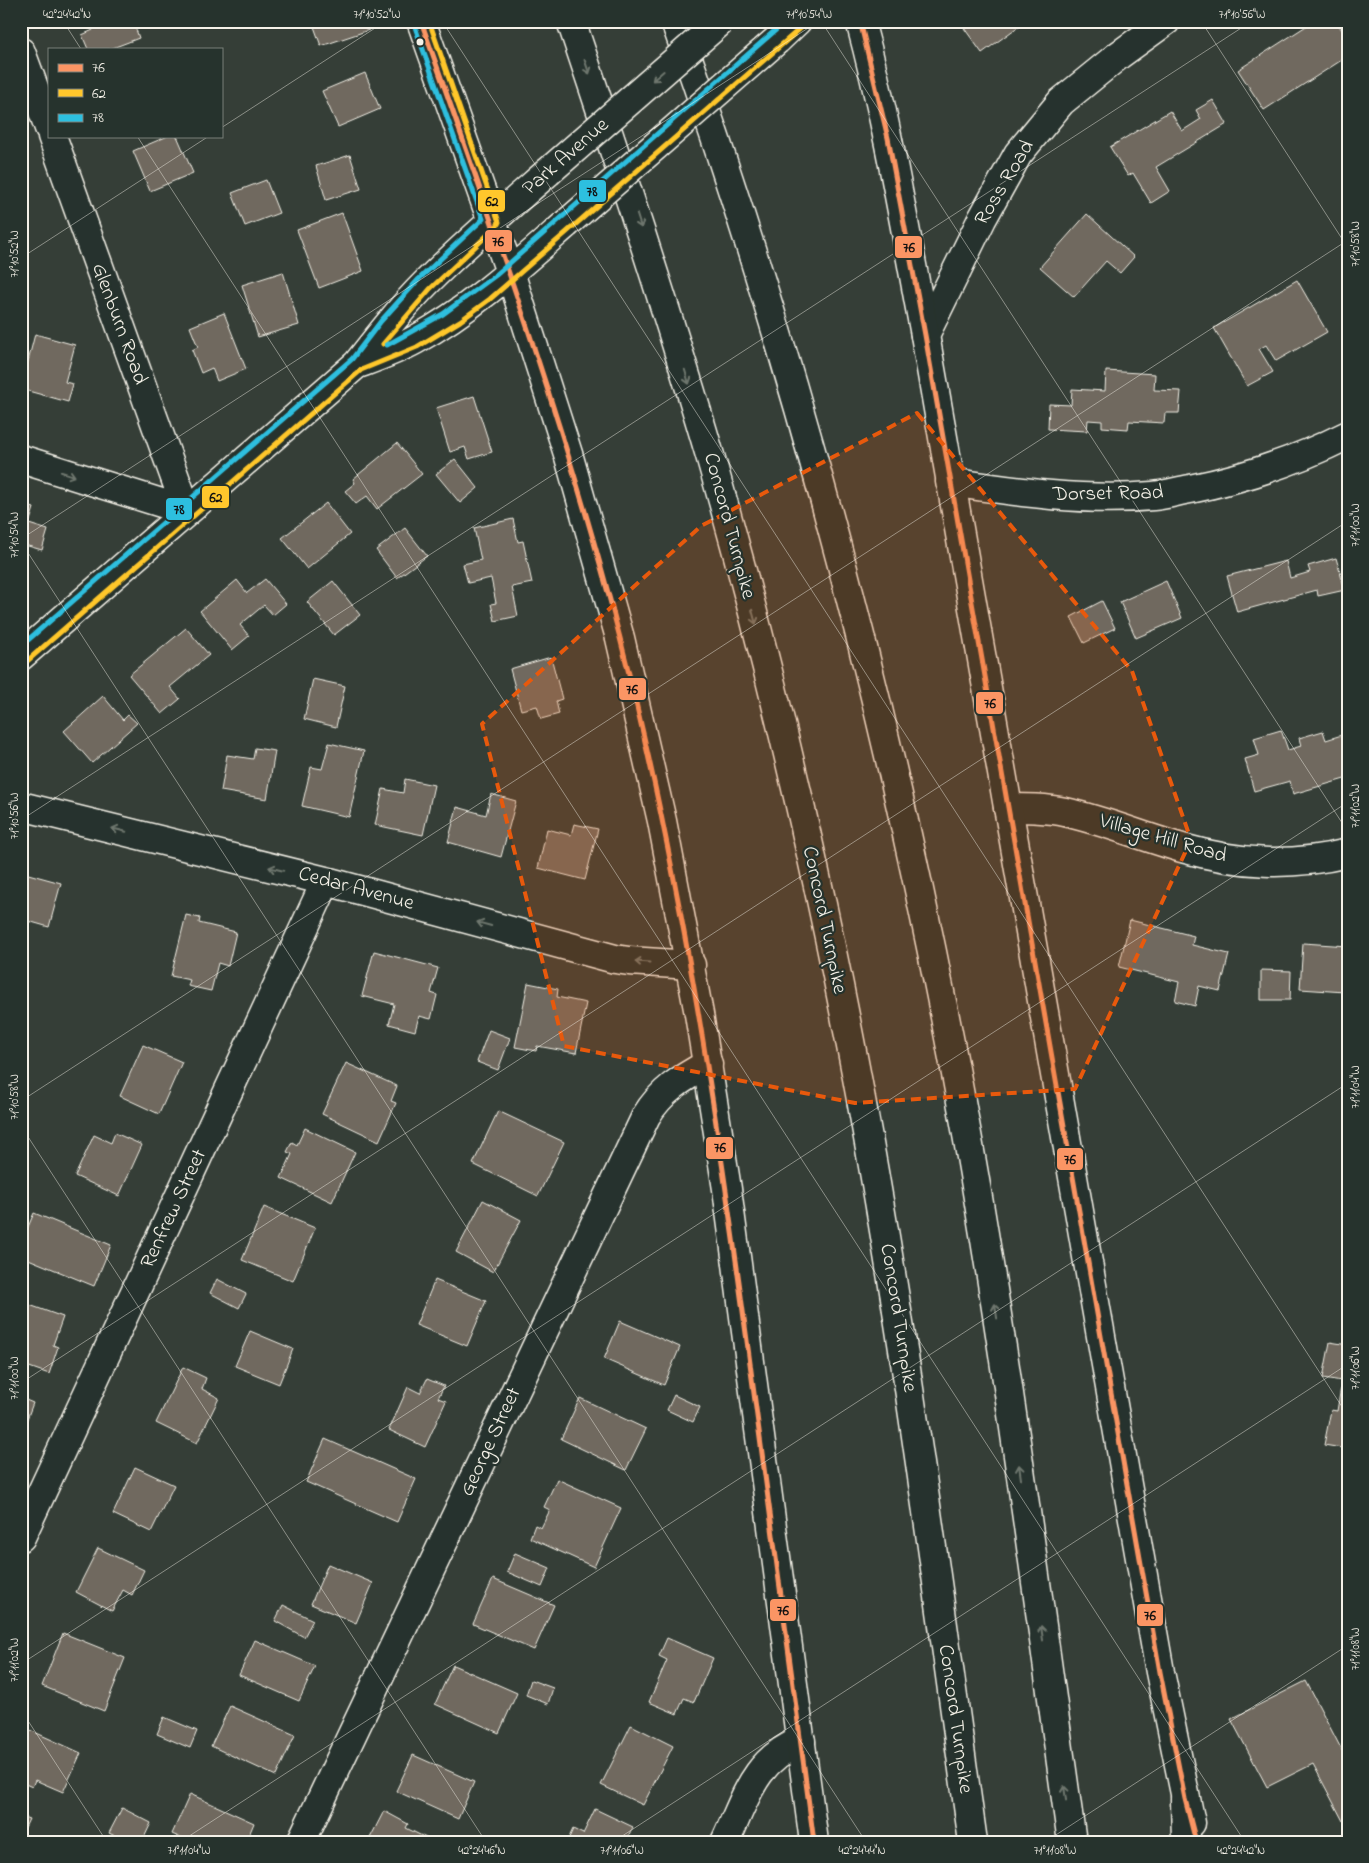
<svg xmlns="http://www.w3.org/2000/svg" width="1369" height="1863" font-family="'Indie Flower',sans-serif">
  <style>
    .building { fill: #70695e; stroke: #f4f1e8 }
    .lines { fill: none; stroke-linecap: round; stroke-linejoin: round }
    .minor-casing { stroke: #f4f1e8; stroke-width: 31 }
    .major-casing { stroke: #f4f1e8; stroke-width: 31 }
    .highway-casing { stroke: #f4f1e8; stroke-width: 31 }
    .minor { stroke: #26332d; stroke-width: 28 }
    .major { stroke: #26332d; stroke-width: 28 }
    .highway { stroke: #26332d; stroke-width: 28 }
    .major-bridge-casing { stroke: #f4f1e8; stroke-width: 31; stroke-linecap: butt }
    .major-bridge { stroke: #26332d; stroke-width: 28 }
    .bus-1-casing { stroke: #26332d; stroke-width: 9 }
    .bus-2-casing { stroke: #26332d; stroke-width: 9 }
    .bus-3-casing { stroke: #26332d; stroke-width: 9 }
    .bus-1 { stroke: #fb9564; stroke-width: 5 }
    .bus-2 { stroke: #ffc72c; stroke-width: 5 }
    .bus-3 { stroke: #2dbfdf; stroke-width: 5 }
    .oneway { stroke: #6e766e }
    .marked { fill: #e8590c; fill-opacity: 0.2; stroke: #e8590c; stroke-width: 4; stroke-dasharray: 10 6; stroke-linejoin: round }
    .ticks { fill: none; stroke: #f4f1e8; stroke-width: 1; stroke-opacity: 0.45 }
    .bus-dot { fill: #f4f1e8; stroke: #26332d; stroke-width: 2 }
    .labels { text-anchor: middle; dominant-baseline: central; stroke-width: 4.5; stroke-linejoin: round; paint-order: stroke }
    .street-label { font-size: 21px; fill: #f4f1e8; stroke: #26332d }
    .line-badge { stroke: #26332d; stroke-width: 2 }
    .pale-badge-label { font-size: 14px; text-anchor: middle; font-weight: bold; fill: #111 }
    .neatline { fill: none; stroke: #f4f1e8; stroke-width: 2 }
    .ticks-label { font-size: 12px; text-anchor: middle; fill: #f4f1e8 }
  </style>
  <rect width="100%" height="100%" fill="#353e37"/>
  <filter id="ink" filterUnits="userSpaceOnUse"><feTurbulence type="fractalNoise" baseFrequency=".02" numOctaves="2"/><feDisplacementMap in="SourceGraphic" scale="10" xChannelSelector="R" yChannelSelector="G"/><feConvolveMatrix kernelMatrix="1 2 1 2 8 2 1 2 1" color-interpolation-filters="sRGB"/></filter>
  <g filter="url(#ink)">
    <path class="building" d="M90 21H133L139 38 110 49H88L82 35 93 30Z
      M312 21H366L369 30 321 46Z
      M974 21H1026L982 53 964 28Z
      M1314 21H1336L1348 39V56L1264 110 1238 70Z
      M365 73 380 109 338 127 322 91Z
      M1213 100 1227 124 1156 167 1170 191 1151 203 1133 173 1128 176 1110 147 1170 111 1182 131 1201 119 1196 110Z
      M168 136H177L193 173 150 191 133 151Z
      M350 155 361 189 326 200 316 166Z
      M266 180 279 213 245 226 232 193Z
      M342 213 363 271 319 288 297 230Z
      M1087 214 1134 257 1120 273 1106 261 1074 297 1040 267Z
      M283 272 299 325 258 337 242 285Z
      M1297 280 1327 332 1276 361 1266 345 1259 349 1273 372 1247 386 1214 328Z
      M224 313 246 369 217 381 212 368 201 373 192 350 198 347 190 327Z
      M35 334 75 345 65 382 73 384 68 402 21 389Z
      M1106 371 1155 374 1154 390 1181 391 1179 413H1165L1164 423 1129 421 1128 429 1102 427V421L1088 420 1087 431 1048 429 1049 404 1071 405 1072 389 1105 391Z
      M474 396 492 452 469 459 465 447 450 452 436 408Z
      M397 443 422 474 377 509 367 496 356 504 345 491 355 483 353 479Z
      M455 459 478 488 460 503 436 474Z
      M326 503 350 534 307 569 282 538Z
      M21 504 34 508 29 524 48 530 42 550 21 544Z
      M513 519 518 542 523 541 532 583 512 587 518 616 495 621 491 604 496 603 491 578 468 583 463 564 481 560 474 528Z
      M405 528 427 556 397 578 376 550Z
      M1336 558 1345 590 1318 596 1317 590 1237 612 1227 576 1286 561 1290 578 1310 572 1308 566Z
      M265 579 286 604 273 615 264 605 240 625 249 636 232 650 200 611 237 580 247 593Z
      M333 581 360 615 334 635 307 602Z
      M1166 581 1182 618 1136 638 1120 602Z
      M1102 601 1115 628 1084 643 1071 617Z
      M186 628 209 655 170 687 180 699 162 714 129 675Z
      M551 657 562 699 556 701 559 714 541 719 537 706 521 710 510 669Z
      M313 679 345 686 336 727 304 719Z
      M103 696 123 720 128 715 137 723 92 763 64 731Z
      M1281 730 1288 750 1301 746 1299 738 1323 731 1326 740 1348 733V778L1293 794 1290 781 1254 791 1245 759 1259 755 1254 738Z
      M329 743 364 751 349 817 302 806 311 767 322 769Z
      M255 748 275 751 267 799 221 791 227 755 253 759Z
      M405 779 434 785 423 835 375 825 383 789 403 793Z
      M491 794 516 801 501 857 448 842 457 807 486 815Z
      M574 824 598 829 585 880 538 868 547 829 571 835Z
      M21 872 61 883 49 927 21 919Z
      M186 915 200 918 199 923 236 932 228 966 218 963 211 991 188 986 190 980 171 976Z
      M1130 920 1194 936 1192 945 1229 954 1220 991 1199 986 1195 1006 1175 1001 1179 982 1119 967Z
      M1303 943 1348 946V1005H1344L1345 992 1300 989Z
      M374 951 438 968 431 993 437 995 431 1019 419 1016 415 1031 389 1024 394 1004 362 996Z
      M1261 970 1291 971 1290 1000H1261Z
      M528 983 558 989 557 997 586 1003 576 1053 537 1046 536 1051 515 1047Z
      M489 1030 510 1038 498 1070 477 1062Z
      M143 1045 182 1062 159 1114 120 1096Z
      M346 1063 397 1086 391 1101 396 1103 379 1141 322 1114Z
      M498 1111 564 1142 538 1196 473 1164Z
      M305 1128 355 1152 332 1202 281 1178 292 1154 287 1152 292 1142 297 1145Z
      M115 1133 142 1145 119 1196 75 1176 94 1135 111 1143Z
      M483 1200 521 1220 493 1272 456 1252Z
      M264 1207 315 1228 293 1281 242 1260Z
      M34 1213 111 1245 94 1286 26 1258 21 1269V1243Z
      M217 1279 246 1294 239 1308 210 1293Z
      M435 1280 486 1301 467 1346 416 1325Z
      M21 1302 63 1317 53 1345 58 1347 49 1374 21 1364Z
      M620 1321 680 1347 664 1385 604 1359Z
      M250 1331 293 1349 279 1384 235 1366Z
      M1330 1342 1348 1345V1449L1324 1445 1331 1410 1337 1411 1342 1381 1323 1378Z
      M183 1367 206 1378 202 1389 219 1398 197 1443 156 1423Z
      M427 1379 444 1386 438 1398 446 1401 425 1447 389 1430 408 1387 420 1393Z
      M674 1395 700 1407 693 1422 667 1410Z
      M21 1398 33 1403 21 1435Z
      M580 1398 646 1429 626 1470 561 1439Z
      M325 1439 416 1479 397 1522 306 1482Z
      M135 1467 174 1485 151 1532 113 1514Z
      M557 1479 621 1508 594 1567 530 1538 535 1525 541 1528 550 1510 544 1507Z
      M98 1548 144 1570 132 1595 123 1590 112 1611 76 1592Z
      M515 1553 550 1568 542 1587 507 1572Z
      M328 1564 373 1583 356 1623 311 1604Z
      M493 1579 554 1605 534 1650 473 1624Z
      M283 1605 313 1620 304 1637 275 1621Z
      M63 1633 125 1658 104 1711 42 1686Z
      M667 1638 713 1658 694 1702 684 1698 677 1714 649 1702 667 1660 659 1656Z
      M255 1640 315 1666 299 1701 239 1675Z
      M453 1665 517 1693 499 1733 435 1704Z
      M531 1680 553 1688 548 1704 526 1695Z
      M1306 1681 1348 1762V1818L1343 1821 1313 1764 1267 1787 1231 1719Z
      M230 1706 295 1735 276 1776 211 1746Z
      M164 1717 197 1731 190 1748 157 1734Z
      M631 1725 673 1746 643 1805 601 1785Z
      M21 1726 81 1753 63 1792 35 1780 32 1787 21 1782Z
      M413 1755 474 1782 458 1819 396 1791Z
      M190 1794 254 1823 246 1842H190L172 1834Z
      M122 1808 151 1823 142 1842H127L109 1833Z
      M595 1809 633 1827 626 1842H567L573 1829 583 1834Z
      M384 1811 408 1824 406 1828 430 1840 429 1842H368Z
      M21 1816 29 1819 21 1836Z"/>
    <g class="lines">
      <defs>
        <path id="minor" d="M21 52 49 128
          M52 136 187 511
          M925 335 982 219 1018 154 1061 102 1119 55 1166 21
          M21 459 187 511
          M950 482C1017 492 1085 502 1153 496 1166 495 1178 491 1190 489 1245 478 1298 460 1348 435
          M21 806 326 881 615 959 629 961 691 965
          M1008 808C1027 808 1046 808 1065 812 1105 821 1143 837 1182 848 1239 864 1290 867 1348 853
          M21 1537 326 881
          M301 1842 646 1116C661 1091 682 1078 708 1064
          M725 1842C746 1798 753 1761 801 1741"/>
        <path id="major" d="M421 21 510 272 569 457 620 638 662 821 699 1014 727 1189 814 1842
          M860 21C888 124 905 230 925 335L1160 1672 1191 1823
          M777 40 797 21
          M358 364C377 357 397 350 415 340 471 309 518 266 566 224
          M21 656 357 364C379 336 401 308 426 283 465 244 507 208 548 172"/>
        <path id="highway" d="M571 21C620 167 668 312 711 459 757 619 796 780 830 942 893 1240 931 1541 973 1842
          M675 21C790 346 879 679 945 1017 999 1290 1033 1566 1072 1842
          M1185 1799 1186 1842"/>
      </defs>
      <use href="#minor" class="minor-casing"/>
      <use href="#major" class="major-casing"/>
      <use href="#highway" class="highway-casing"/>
      <use href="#minor" class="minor"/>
      <use href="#major" class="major"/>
      <use href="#highway" class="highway"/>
      <defs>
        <path id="major-bridge" d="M548 172 721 21
          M566 224 777 40"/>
      </defs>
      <use href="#major-bridge" class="major-bridge-casing"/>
      <use href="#major-bridge" class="major-bridge"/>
      <defs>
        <path id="bus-1" d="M421 21C493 225 566 428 620 638 683 883 720 1135 753 1386 773 1538 794 1690 814 1842
          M860 21 888 138 925 335 1160 1672 1185 1799 1196 1842"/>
        <path id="bus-2" d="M383 344 430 289 497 226 499 222 429 21
          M26 662 361 370 417 347 460 321 490 299 802 27"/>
        <path id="bus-3" d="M387 345 443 314 496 275 786 21
          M21 646 352 359 381 321 419 279 483 219 414 24"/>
      </defs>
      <use href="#bus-1" class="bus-1-casing"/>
      <use href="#bus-2" class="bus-2-casing"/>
      <use href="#bus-3" class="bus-3-casing"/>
      <use href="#bus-1" class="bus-1"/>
      <use href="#bus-2" class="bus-2"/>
      <use href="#bus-3" class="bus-3"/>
    </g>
    <defs><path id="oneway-shaft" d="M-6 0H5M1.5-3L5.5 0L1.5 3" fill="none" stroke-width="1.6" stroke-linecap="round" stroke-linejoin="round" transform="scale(1.25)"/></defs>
    <g class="oneway">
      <use href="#oneway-shaft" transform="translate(587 67) rotate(71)"/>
      <use href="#oneway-shaft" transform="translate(658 76) rotate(139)"/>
      <use href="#oneway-shaft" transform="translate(639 221) rotate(72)"/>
      <use href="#oneway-shaft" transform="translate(687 377) rotate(73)"/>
      <use href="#oneway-shaft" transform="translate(68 474) rotate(18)"/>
      <use href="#oneway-shaft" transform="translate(754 617) rotate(75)"/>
      <use href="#oneway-shaft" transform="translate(119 830) rotate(-166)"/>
      <use href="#oneway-shaft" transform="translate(276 869) rotate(-166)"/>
      <use href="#oneway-shaft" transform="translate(484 924) rotate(-165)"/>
      <use href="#oneway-shaft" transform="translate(642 962) rotate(-176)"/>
      <use href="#oneway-shaft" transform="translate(996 1311) rotate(-99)"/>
      <use href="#oneway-shaft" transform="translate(1020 1472) rotate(-98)"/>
      <use href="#oneway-shaft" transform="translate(1042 1633) rotate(-98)"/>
      <use href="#oneway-shaft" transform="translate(1065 1793) rotate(-98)"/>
    </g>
  </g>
  <path class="marked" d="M917 413 1132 671 1191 840 1075 1089 855 1103 564 1046 482 724 701 526Z"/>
  <path class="ticks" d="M63 21 81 49M442 21 1348 1416M821 21 1348 832M1201 21 1348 248M221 128 386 21M137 136 1245 1842M21 258 209 136M21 539 819 21M21 542 866 1842M21 820 1252 21M21 1101 1348 240M21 1126 486 1842M21 1383 1348 521M21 1664 1348 802M21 1710 107 1842M180 1842 1348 1083M613 1842 1348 1364M1045 1842 1348 1645"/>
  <circle class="bus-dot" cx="420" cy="42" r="4.5"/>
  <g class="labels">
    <g class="street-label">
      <text transform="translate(566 157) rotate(-41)">Park Avenue</text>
      <text transform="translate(1005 183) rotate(-59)">Ross Road</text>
      <text transform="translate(119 324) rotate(70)">Glenburn Road</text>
      <text transform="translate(1108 494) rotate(-1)">Dorset Road</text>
      <text transform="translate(729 526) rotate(75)">Concord Turnpike</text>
      <text transform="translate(1163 839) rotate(16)">Village Hill Road</text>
      <text transform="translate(356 889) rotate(15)">Cedar Avenue</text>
      <text transform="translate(824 920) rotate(78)">Concord Turnpike</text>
      <text transform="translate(174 1209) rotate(-65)">Renfrew Street</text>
      <text transform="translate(898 1318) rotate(81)">Concord Turnpike</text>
      <text transform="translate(491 1442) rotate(-65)">George Street</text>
      <text transform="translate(955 1719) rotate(82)">Concord Turnpike</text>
    </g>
  </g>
  <g class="line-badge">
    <rect x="578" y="179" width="29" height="24" rx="5" fill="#2dbfdf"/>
    <rect x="477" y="189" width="29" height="24" rx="5" fill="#ffc72c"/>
    <rect x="484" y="229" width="29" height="24" rx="5" fill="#fb9564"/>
    <rect x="894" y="235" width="29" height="24" rx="5" fill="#fb9564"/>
    <rect x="201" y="485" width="29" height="24" rx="5" fill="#ffc72c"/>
    <rect x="165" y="497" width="28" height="24" rx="5" fill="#2dbfdf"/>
    <rect x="618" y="677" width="29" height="24" rx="5" fill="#fb9564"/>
    <rect x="975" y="691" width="29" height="24" rx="5" fill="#fb9564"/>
    <rect x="705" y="1136" width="29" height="24" rx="5" fill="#fb9564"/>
    <rect x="1056" y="1147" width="28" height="24" rx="5" fill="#fb9564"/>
    <rect x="769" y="1598" width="28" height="24" rx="5" fill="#fb9564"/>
    <rect x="1136" y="1603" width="28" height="24" rx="5" fill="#fb9564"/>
  </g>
  <g class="pale-badge-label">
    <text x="592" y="196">78</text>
    <text x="492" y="206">62</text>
    <text x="498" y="246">76</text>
    <text x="909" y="252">76</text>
    <text x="216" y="502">62</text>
    <text x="179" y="514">78</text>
    <text x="632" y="694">76</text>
    <text x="990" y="708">76</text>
    <text x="720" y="1152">76</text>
    <text x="1070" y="1164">76</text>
    <text x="783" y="1615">76</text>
    <text x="1150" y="1620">76</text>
  </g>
  <rect width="1369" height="1863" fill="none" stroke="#26332d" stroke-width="55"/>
  <rect x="48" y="48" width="175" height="90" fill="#26332d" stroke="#787f78"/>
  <rect x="58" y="64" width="25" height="8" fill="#fb9564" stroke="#787f78"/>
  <text x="92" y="72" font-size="15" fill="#f4f1e8">76</text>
  <rect x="58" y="89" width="25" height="8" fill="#ffc72c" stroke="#787f78"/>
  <text x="92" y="98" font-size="15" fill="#f4f1e8">62</text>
  <rect x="58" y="114" width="25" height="8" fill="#2dbfdf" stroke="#787f78"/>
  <text x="92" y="122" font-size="15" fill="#f4f1e8">78</text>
  <rect x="28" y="28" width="1314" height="1808" class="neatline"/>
  <g class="ticks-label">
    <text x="67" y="18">42°24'42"N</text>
    <text x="377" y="18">71°10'52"W</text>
    <text x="809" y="18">71°10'54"W</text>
    <text x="1242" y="18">71°10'56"W</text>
    <text transform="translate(1355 244) rotate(-90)" y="4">71°10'58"W</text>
    <text transform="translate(14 254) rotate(-90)" y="4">71°10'52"W</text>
    <text transform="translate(1355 525) rotate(-90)" y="4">71°11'00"W</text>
    <text transform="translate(14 535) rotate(-90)" y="4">71°10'54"W</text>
    <text transform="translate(1355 806) rotate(-90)" y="4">71°11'02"W</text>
    <text transform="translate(14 816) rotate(-90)" y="4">71°10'56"W</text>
    <text transform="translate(1355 1087) rotate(-90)" y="4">71°11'04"W</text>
    <text transform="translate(14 1097) rotate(-90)" y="4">71°10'58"W</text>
    <text transform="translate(1355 1368) rotate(-90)" y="4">71°11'06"W</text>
    <text transform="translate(14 1378) rotate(-90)" y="4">71°11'00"W</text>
    <text transform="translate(1355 1649) rotate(-90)" y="4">71°11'08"W</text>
    <text transform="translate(14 1660) rotate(-90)" y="4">71°11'02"W</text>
    <text x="189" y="1854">71°11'04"W</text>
    <text x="482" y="1854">42°24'46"N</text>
    <text x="622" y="1854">71°11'06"W</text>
    <text x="862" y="1854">42°24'44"N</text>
    <text x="1055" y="1854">71°11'08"W</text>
    <text x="1241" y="1854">42°24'42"N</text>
  </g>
</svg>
